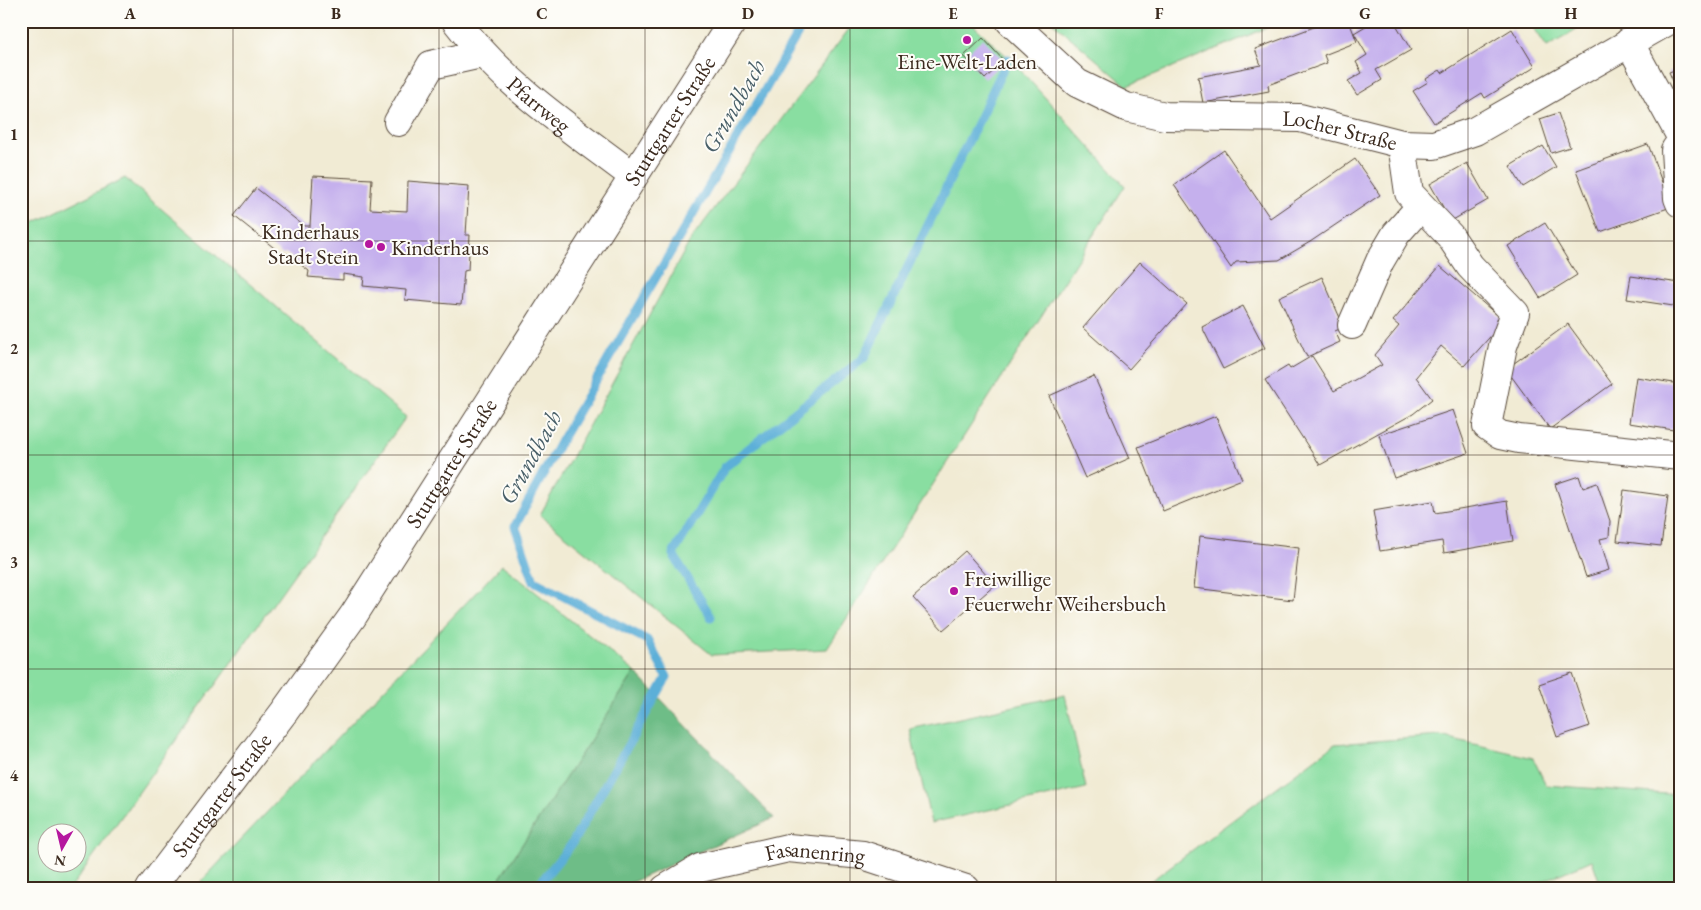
<svg xmlns="http://www.w3.org/2000/svg" width="1701" height="910" font-family="'EB Garamond',serif">
  <style>
    .green { fill: #89dea1; stroke: #628460; fill-rule: evenodd }
    .forest { fill: #6ebd87; stroke: #547452 }
    .lines { fill: none; stroke-linecap: round; stroke-linejoin: round }
    .stream { stroke: #5cafd8; stroke-width: 9 }
    .building { fill: #c5b0ed }
    .minor-casing { stroke: #564739; stroke-width: 30 }
    .minor { stroke: #fff; stroke-width: 28 }
    .grid { fill: none; stroke: #3b2a1e; stroke-width: 1; stroke-opacity: 0.55 }
    .poi-dot { fill: #b5179e; stroke: #fdfcf7; stroke-width: 2 }
    .labels { text-anchor: middle; dominant-baseline: central; stroke-width: 4; stroke-linejoin: round; paint-order: stroke }
    .poi-label { font-size: 22px; fill: #3b2a1e; stroke: #fdfcf7; text-anchor: start }
    .street-label { font-size: 22px; fill: #3b2a1e; stroke: #fdfcf7 }
    .water-label { font-size: 24px; font-style: italic; fill: #485f68; stroke: #fdfcf7 }
    .neatline { fill: none; stroke: #3b2a1e; stroke-width: 2 }
    .grid-label { font-size: 16px; text-anchor: middle; font-weight: bold; fill: #3b2a1e }
  </style>
  <rect width="100%" height="100%" fill="#fdfcf7"/>
  <filter id="ink" filterUnits="userSpaceOnUse"><feTurbulence type="fractalNoise" baseFrequency=".02" numOctaves="2"/><feDisplacementMap in="SourceGraphic" scale="10" xChannelSelector="R" yChannelSelector="G"/><feConvolveMatrix kernelMatrix="1 2 1 2 8 2 1 2 1" color-interpolation-filters="sRGB"/></filter>
  <filter id="wash" filterUnits="userSpaceOnUse"><feTurbulence type="fractalNoise" baseFrequency=".0096" numOctaves="4" result="noise"/><feDisplacementMap in="SourceGraphic" scale="20" xChannelSelector="R" yChannelSelector="G"/><feGaussianBlur stdDeviation="1.12" result="paint"/><feColorMatrix in="noise" values="0 0 0 0 0 0 0 0 0 0 0 0 0 0 0 0 0 1.4 0 .05"/><feComposite in="paint" operator="in"/></filter>
  <g filter="url(#wash)">
    <rect width="100%" height="100%" fill="#f1ebd4"/>
    <path class="green" d="M855 21H969L1013 62 1125 186 827 649 712 655 540 515 690 241Z
      M1051 21H1283L1127 86Z
      M1529 21H1592L1547 47Z
      M125 178 406 417 70 889H21V229ZM78 832V862H48V832Z
      M502 565 635 672 493 889H194Z
      M1065 695 1086 788 931 823 910 729Z
      M1440 736 1533 758 1546 785 1680 795V889H1602L1592 860 1525 889H1140L1335 744Z"/>
    <path class="forest" d="M635 672 774 818 617 889H493Z"/>
    <g class="lines">
      <path class="stream" d="M711 617 673 554 725 467 864 358 1008 59
        M535 889 571 845 667 677 647 640 534 581 515 526 562 439 805 21"/>
    </g>
    <g id="blocks">
      <path class="building" d="M1330 21H1349L1357 42 1324 55 1327 63 1268 85 1269 91 1203 103 1198 77 1261 65 1255 49Z
        M1374 21H1394L1411 50 1376 70 1382 80 1357 95 1348 81 1362 73 1356 62 1367 55 1354 33Z
        M1512 29 1535 67 1485 98 1482 93 1434 123 1413 91 1428 82 1426 79 1440 70 1442 73Z
        M983 38 1004 61 985 79 964 56Z
        M1680 68V97L1669 72Z
        M1558 113 1570 147 1551 153 1540 119Z
        M1648 144 1671 207 1600 232 1576 170Z
        M1543 146 1556 167 1523 187 1510 166Z
        M1224 150 1270 218 1355 159 1380 195 1310 242 1279 260 1236 262 1231 268 1174 185Z
        M1467 163 1488 200 1451 221 1430 184Z
        M313 176 372 179 370 209 407 211 408 181 469 186 466 235H470L468 270 464 271 461 305 405 300 406 290 363 286 364 277 343 274V280L308 277 309 271 286 253 283 255 234 216 256 188 304 226H310Z
        M1545 223 1577 275 1540 298 1508 246Z
        M1140 262 1187 304 1129 369 1083 328Z
        M1440 266 1504 321 1464 366 1441 346 1416 377 1432 399 1413 414 1320 465 1265 380 1288 366 1290 369 1312 356 1334 391 1382 365 1375 355 1399 326 1393 321Z
        M1631 276 1680 283V307L1627 299Z
        M1322 277 1344 327 1335 331 1340 342 1307 357 1279 297Z
        M1243 306 1265 348 1223 369 1202 327Z
        M1568 324 1612 384 1550 429 1506 369Z
        M1094 376 1130 458 1085 478 1049 396Z
        M1636 377 1680 384V431L1629 423Z
        M1453 410 1468 453 1394 478 1379 435Z
        M1216 416 1242 479 1163 511 1138 447Z
        M1579 476 1583 488 1597 483 1610 521 1609 537 1600 539 1609 570 1586 577 1555 484Z
        M1624 490 1668 496 1661 546 1617 541Z
        M1433 501 1435 513 1507 501 1513 541 1444 553 1442 541 1380 551 1373 511Z
        M1200 536 1299 548 1293 600 1194 588Z
        M965 551 995 585 943 630 913 597Z
        M1572 673 1590 726 1557 737 1539 684Z"/>
    </g>
  </g>
  <g filter="url(#ink)">
    <use href="#blocks" fill-opacity="0" stroke="#564739" stroke-width="1"/>
    <g class="lines">
      <defs>
        <g id="minor">
          <path id="s1" d="M456 21C504 85 570 128 633 176"/>
          <path id="s2" d="M1010 21 1077 83 1126 107 1165 116 1300 118 1402 144 1434 145 1475 131 1668 21"/>
          <path d="M1629 42 1680 135"/>
          <path d="M398 122 431 65 481 54"/>
          <path d="M1680 143 1675 150 1678 198 1680 203"/>
          <path d="M1402 144 1409 193 1450 236 1470 266 1515 313 1503 346 1487 426 1500 435 1519 439 1680 456"/>
          <path d="M1352 325 1380 261 1396 234 1420 207"/>
          <path id="s3" d="M150 889 284 712 353 616 733 21"/>
          <path id="s4" d="M665 889 700 868 788 848 863 855 966 889"/>
        </g>
      </defs>
      <use href="#minor" class="minor-casing"/>
      <use href="#minor" class="minor"/>
    </g>
  </g>
  <path class="grid" d="M233 21V889M439 21V889M645 21V889M850 21V889M1056 21V889M1262 21V889M1468 21V889M21 241H1680M21 455H1680M21 669H1680"/>
  <g class="poi-dot">
    <circle cx="967" cy="40" r="5"/>
    <circle cx="369" cy="244" r="5"/>
    <circle cx="381" cy="247" r="5"/>
    <circle cx="954" cy="591" r="5"/>
  </g>
  <g class="labels">
    <g class="poi-label">
      <text x="967" y="61" text-anchor="middle">Eine-Welt-Laden</text>
      <text x="359" y="231" text-anchor="end">Kinderhaus<tspan x="359" dy="25">Stadt Stein</tspan></text>
      <text x="391" y="247">Kinderhaus</text>
      <text x="964" y="578">Freiwillige<tspan x="964" dy="25">Feuerwehr Weihersbuch</tspan></text>
    </g>
    <g class="street-label">
      <text stroke="none"><textPath href="#s1" startOffset="118">Pfarrweg</textPath></text>
      <text stroke="none"><textPath href="#s3" startOffset="928">Stuttgarter Straße</textPath></text>
      <text stroke="none"><textPath href="#s2" startOffset="362">Locher Straße</textPath></text>
      <text stroke="none"><textPath href="#s3" startOffset="522">Stuttgarter Straße</textPath></text>
      <text stroke="none"><textPath href="#s3" startOffset="118">Stuttgarter Straße</textPath></text>
      <text stroke="none"><textPath href="#s4" startOffset="158">Fasanenring</textPath></text>
    </g>
    <g class="water-label">
      <text transform="translate(733 106) rotate(-60)">Grundbach</text>
      <text transform="translate(530 457) rotate(-61)">Grundbach</text>
    </g>
  </g>
  <rect width="1701" height="910" fill="none" stroke="#fdfcf7" stroke-width="55"/>
  <g transform="translate(62 848) rotate(188)"><circle r="24" fill="#fdfcf7" stroke="#afa8a0"/>
  <path d="M0-4L9 19L0 12L-9 19Z" fill="#b5179e"/>
  <text y="-8" font-size="14" font-weight="bold" text-anchor="middle" fill="#3b2a1e">N</text>
  </g>
  <rect x="28" y="28" width="1646" height="854" class="neatline"/>
  <g class="grid-label">
    <text x="130" y="19">A</text>
    <text x="336" y="19">B</text>
    <text x="542" y="19">C</text>
    <text x="748" y="19">D</text>
    <text x="953" y="19">E</text>
    <text x="1159" y="19">F</text>
    <text x="1365" y="19">G</text>
    <text x="1571" y="19">H</text>
    <text x="14" y="140">1</text>
    <text x="14" y="354">2</text>
    <text x="14" y="568">3</text>
    <text x="14" y="781">4</text>
  </g>
</svg>
